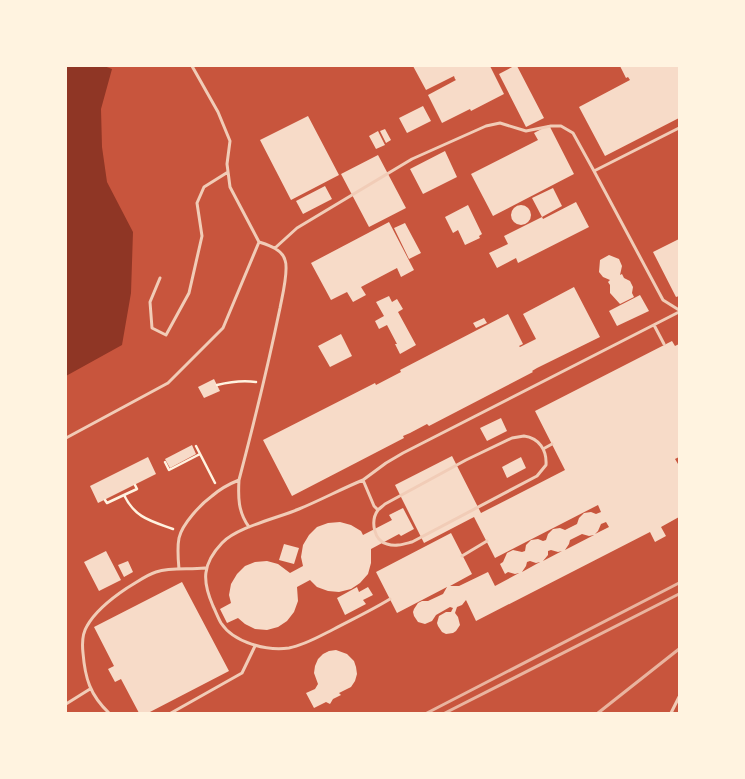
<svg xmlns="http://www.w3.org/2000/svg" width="745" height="779" font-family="Cabin,sans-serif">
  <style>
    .water { fill: #8f3625 }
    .building { fill: #f7dbc8; fill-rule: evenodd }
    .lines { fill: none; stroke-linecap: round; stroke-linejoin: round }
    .path { stroke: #fff3e0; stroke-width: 2.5 }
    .service { stroke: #f1ccb7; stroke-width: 3 }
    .rail { stroke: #e9b49f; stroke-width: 3 }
  </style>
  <rect width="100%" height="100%" fill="#c8553d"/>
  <path class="water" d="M66 66H104L112 69 101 109 102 147 107 182 133 232 131 293 122 345 66 376Z"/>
  <path class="building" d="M413 66H490L504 94 471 111 470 109 442 123 428 95 456 80 455 79 454 76 426 90Z
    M514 66H517L544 118 526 127 499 74Z
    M620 66H679V118L605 156 579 107 630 80 628 77 626 78Z
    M423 106 431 121 407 133 399 118Z
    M308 116 339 175 291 200 260 140Z
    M549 125 574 174 493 216 471 174 538 140 534 133Z
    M385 129 391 140 386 143 380 131Z
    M378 131 385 145 376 149 369 136Z
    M445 151 457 177 423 194 410 169Z
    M378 155 406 208 369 227 341 174Z
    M325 186 332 199 303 214 296 201Z
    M553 188 562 206 542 217 532 198Z
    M576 202 589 227 518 263 516 258 497 268 489 253 508 244 504 236 542 217 543 219Z
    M511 215a10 10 0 1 1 20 0a10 10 0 1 1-20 0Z
    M468 205 482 234 479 236 480 238 465 245 458 230 453 233 445 217Z
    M389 222 414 270 401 277 397 268 361 287 366 295 353 302 347 292 331 300 311 263Z
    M405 223 421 253 409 259 394 228Z
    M679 239V296L676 297 653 252Z
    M609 255 619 259 622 266 620 275 622 274 624 278 630 281 633 287 632 293 634 297 620 304 610 293V285L608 282 610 280 603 277 599 272 600 260Z
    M574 287 600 337 537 368 532 371 533 372 429 426 427 424 410 433 403 436 404 438 292 496 263 440 375 383 376 385 401 372 400 370 508 314 523 344 519 346 520 347 536 339 523 314Z
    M640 295 649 311 617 326 609 311Z
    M389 296 392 302 397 299 403 309 398 312 416 345 400 354 395 344H397L387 325 379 329 375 321 384 316 376 302Z
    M484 318 487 323 476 328 473 323Z
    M341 334 352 356 330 367 318 346Z
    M672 341 675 346 679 344V457L675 459 678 464 679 463V517L661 527 666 536 655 542 650 532 476 621 466 600 462 605 457 607 455 613 458 617 460 625 456 631 453 633 446 634 442 632 438 626 437 623 439 616 446 612H451L453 608 450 607 436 615 432 621 425 624 418 622 414 616 413 612 414 609 418 603 422 601H428L443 594 447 587 397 613 376 572 451 533 472 574 450 586H459L488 572 495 586 519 573 515 574 508 572 505 574 500 564 503 562 507 553 513 550 522 552 525 551 526 545 531 540 538 539 543 541 546 540 548 534 553 529 560 528 565 530 577 524 579 518 584 513 591 512 596 514 601 512 598 505 495 558 474 517 424 543 395 485 452 456 481 513 565 470 535 411ZM606 522 609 527 595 534 598 531 601 524ZM582 534 589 536 594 535 565 550 569 544 570 540ZM551 550 558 552 562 551 543 561 548 555V551ZM530 561 536 563 540 562 522 572 526 566 527 562Z
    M214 379 220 391 204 398 198 387Z
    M501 418 507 431 487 441 480 428Z
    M192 445 196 454 170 468 165 459Z
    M148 457 156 474 98 503 90 486Z
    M521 457 526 468 507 478 502 467Z
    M403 508 414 529 401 536 399 534 371 549V563L368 574 360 583 351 589 339 592 328 591 317 587 310 580 297 587 298 601 294 612 287 621 278 627 267 630 255 629 245 624 238 618 227 623 220 609 231 603 229 595 231 584 237 574 245 566 255 562 267 561 278 564 290 573 303 566 301 557 303 545 309 535 317 527 328 523 340 522 351 525 361 531 363 535 392 520 389 515Z
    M284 544 299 548 294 564 279 560Z
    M106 551 121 580 99 591 84 562Z
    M128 561 133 572 124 577 118 565Z
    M182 582 229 671 148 713H139L121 679 115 682 108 669 114 666 94 627Z
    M357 587 359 592 368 587 373 595 363 600 366 604 345 615 337 598Z
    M336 650 347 654 354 661 356 667 357 674 355 681 351 687 339 693 341 695 333 699 330 704 326 702 314 708 306 693 315 689 318 684 314 673 315 666 318 659 323 654 329 651Z"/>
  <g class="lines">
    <path class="path" d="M217 385C229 382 243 380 256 382
      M196 446 215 483
      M165 462 169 470 200 454
      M135 485 137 489 124 495C135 518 151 521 173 529
      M105 500 107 503 124 495"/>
    <path class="service" d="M679 128 594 171 663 300 679 310
      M275 248 297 228 412 159 486 126 500 123 526 131 551 126H561L573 133 594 171
      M160 278 150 302 152 328 166 335 189 293 202 236 197 203 204 187 228 172
      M654 325 664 344
      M524 436C539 438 547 450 546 465L537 476 412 542C404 544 396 547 387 544 374 541 370 521 378 510 380 508 383 506 385 504L466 460 512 438Z
      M66 438 168 383 223 328 259 242 230 187 227 164 230 141 218 112 192 66
      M543 449 552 444
      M363 480 386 463 403 453 679 312
      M378 510 374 506 363 480C341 489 321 500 299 509 278 518 237 527 222 543 202 564 202 581 213 606 216 612 218 618 221 623 234 643 267 651 289 648 305 645 320 636 334 629 353 619 372 610 390 599
      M249 527C238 512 238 497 239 480 254 423 268 366 280 308 282 297 289 270 285 260 282 249 268 245 259 242
      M462 556 487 541
      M179 569C178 558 177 548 179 538 182 524 201 504 212 496 220 489 229 484 239 480
      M66 704 90 689
      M109 713C90 695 85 678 83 653 82 644 82 634 87 626 96 610 112 598 127 588 136 583 146 575 156 572 172 567 189 570 205 568
      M171 713 242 673 255 646
      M671 713 679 697"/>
    <path class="rail" d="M427 713 679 583
      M445 713 679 594
      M598 713 679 649"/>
  </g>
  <rect width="745" height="779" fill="none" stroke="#fff3e0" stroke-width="134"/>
</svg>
